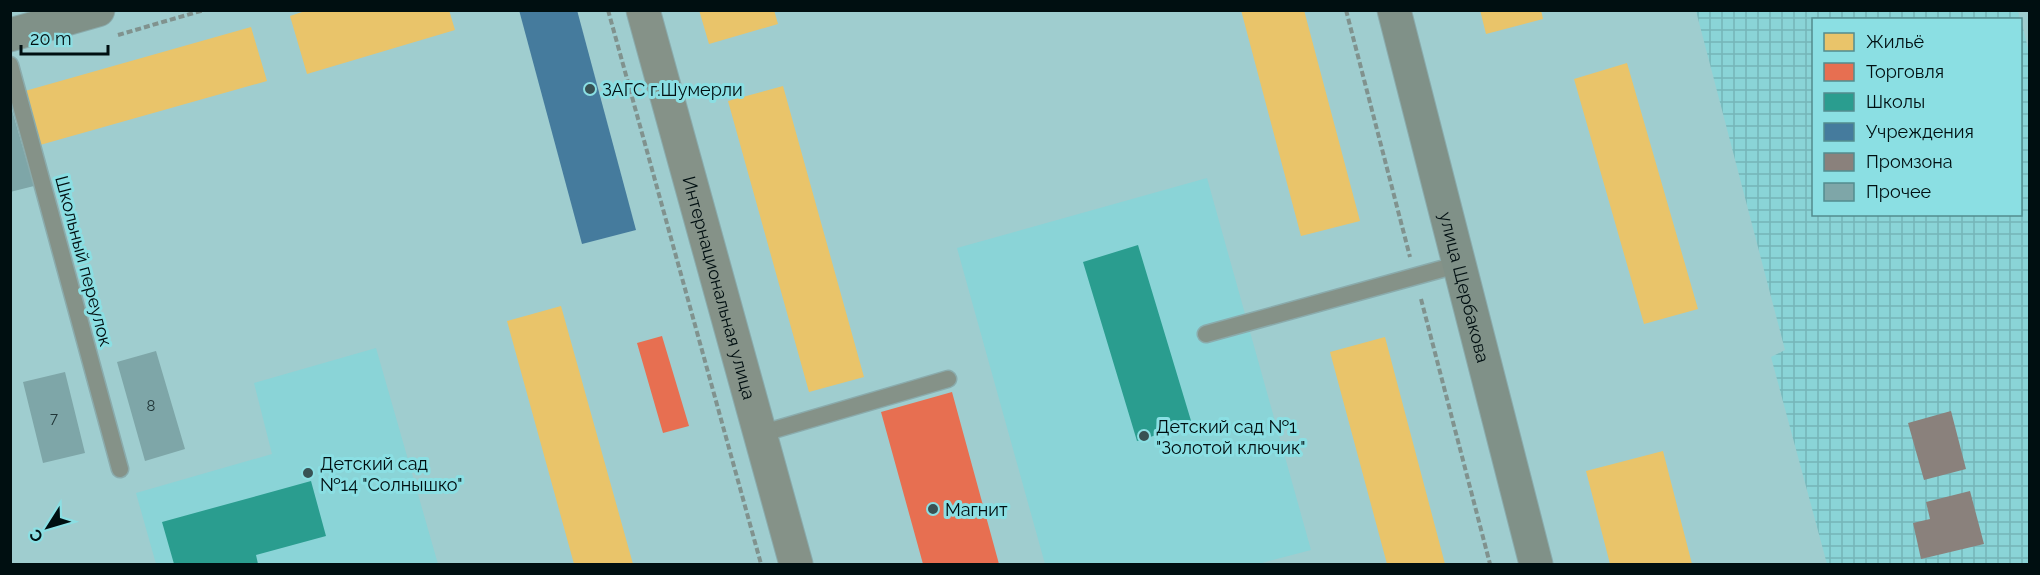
<svg xmlns="http://www.w3.org/2000/svg" width="2040" height="575" font-family="Raleway,sans-serif">
  <style>
    .built { fill: #8ad4d7 }
    .industrial { fill: url(#industrial-grid) }
    .homes { fill: #e9c46a }
    .shops { fill: #e76f51 }
    .schools { fill: #2a9d8f }
    .public { fill: #457b9d }
    .industry { fill: #8a817c }
    .building { fill: #7ea6a8 }
    .lines { fill: none; stroke-linecap: round; stroke-linejoin: round }
    .service-casing { stroke: #8aabac; stroke-width: 19 }
    .minor-casing { stroke: #8aabac; stroke-width: 35 }
    .secondary-casing { stroke: #8aabac; stroke-width: 35 }
    .path { stroke: #80928e; stroke-width: 4; stroke-dasharray: 6 3; stroke-linecap: butt }
    .service { stroke: #859288; stroke-width: 16 }
    .minor { stroke: #859288; stroke-width: 33 }
    .secondary { stroke: #809188; stroke-width: 33 }
    .poi-dot { fill: #385254; stroke: #8bdfe3; stroke-width: 2 }
    .labels { text-anchor: middle; dominant-baseline: central; stroke-width: 6; stroke-linejoin: round; paint-order: stroke }
    .number-label { font-size: 15px; fill: #203537 }
    .poi-label { font-size: 18px; fill: #000f11; stroke: #8bdfe3; text-anchor: start }
    .street-label { font-size: 18px; fill: #000f11; stroke: #8bdfe3 }
  </style>
  <defs>
    <pattern id="industrial-grid" width="8" height="8" patternUnits="userSpaceOnUse" patternTransform="scale(1.5)"><rect width="8" height="8" fill="#8ad4d7"/><path d="M0 4h8M4 0v8" fill="none" stroke="#75b5b8"/></pattern>
  </defs>
  <rect width="100%" height="100%" fill="#9fcdcf"/>
  <path class="built" d="M1207 178 1311 550 1258 564H1045L957 248Z
    M376 348 438 564H156L136 493 272 454 254 383Z"/>
  <path class="industrial" d="M1696 11H2018L2020 19 1814 20V214H2020L2021 21 2030 56 2029 564H1827L1771 357 1785 350Z"/>
  <path class="homes" d="M308 10H449L455 30 307 74 290 16Z
    M699 10H774L778 24 709 44Z
    M1241 10H1304L1360 221 1301 236Z
    M1480 10H1541L1543 19 1486 34Z
    M251 27 267 81 40 145 25 91Z
    M1627 63 1698 309 1644 324 1574 79Z
    M783 86 864 377 809 392 728 101Z
    M561 306 633 564H574L507 321Z
    M1385 337 1445 564H1387L1330 352Z
    M1663 451 1692 564H1610L1586 471Z"/>
  <path class="shops" d="M662 336 689 426 663 433 637 343Z
    M952 392 999 564H923L881 412Z"/>
  <path class="schools" d="M1138 245 1192 424 1137 441 1083 262Z
    M311 481 326 536 256 555 258 564H174L162 522Z"/>
  <path class="public" d="M519 10H577L636 230 582 244Z"/>
  <path class="industry" d="M1951 411 1966 469 1924 480 1908 423Z
    M1970 491 1984 544 1921 559 1913 523 1930 519 1926 502Z"/>
  <path class="building" d="M10 103 34 186 10 192Z
    M156 351 185 449 145 461 117 362Z
    M65 372 85 453 43 463 23 382Z"/>
  <g class="lines">
    <defs>
      <path id="service" d="M10 65 120 469
        M1206 334 1460 264
        M760 434 948 379"/>
      <g id="minor">
        <path id="s1" d="M643 10 796 564"/>
      </g>
      <g id="secondary">
        <path id="s2" d="M1394 10 1536 564"/>
        <path d="M10 35 98 10"/>
      </g>
    </defs>
    <use href="#service" class="service-casing"/>
    <use href="#minor" class="minor-casing"/>
    <use href="#secondary" class="secondary-casing"/>
    <path class="path" d="M608 10 761 564
      M1346 10 1410 257
      M118 35 204 10
      M1421 299 1490 564"/>
    <use href="#service" class="service"/>
    <use href="#minor" class="minor"/>
    <use href="#secondary" class="secondary"/>
  </g>
  <g class="poi-dot">
    <circle cx="590" cy="89" r="6"/>
    <circle cx="1144" cy="436" r="6"/>
    <circle cx="308" cy="473" r="6"/>
    <circle cx="933" cy="509" r="6"/>
  </g>
  <g class="labels">
    <g class="number-label">
      <text x="151" y="406">8</text>
      <text x="54" y="418">7</text>
    </g>
    <g class="poi-label">
      <text x="602" y="89">ЗАГС г.Шумерли</text>
      <text x="1156" y="426">Детский сад №1<tspan x="1156" dy="21">"Золотой ключик"</tspan></text>
      <text x="320" y="463">Детский сад<tspan x="320" dy="21">№14 "Солнышко"</tspan></text>
      <text x="945" y="509">Магнит</text>
    </g>
    <g class="street-label">
      <text transform="translate(84 261) rotate(75)">Школьный переулок</text>
      <text stroke="none"><textPath href="#s1" startOffset="288">Интернациональная улица</textPath></text>
      <text stroke="none"><textPath href="#s2" startOffset="286">улица Щербакова</textPath></text>
    </g>
  </g>
  <rect width="2040" height="575" fill="none" stroke="#000f11" stroke-width="24"/>
  <rect x="1812" y="18" width="210" height="198" fill="#8bdfe3" stroke="#538c8f" stroke-width="1.5"/>
  <rect x="1824" y="33" width="30" height="18" fill="#e9c46a" stroke="#538c8f" stroke-width="1.5"/>
  <text x="1866" y="48" font-size="18" fill="#000f11">Жильё</text>
  <rect x="1824" y="63" width="30" height="18" fill="#e76f51" stroke="#538c8f" stroke-width="1.5"/>
  <text x="1866" y="78" font-size="18" fill="#000f11">Торговля</text>
  <rect x="1824" y="93" width="30" height="18" fill="#2a9d8f" stroke="#538c8f" stroke-width="1.5"/>
  <text x="1866" y="108" font-size="18" fill="#000f11">Школы</text>
  <rect x="1824" y="123" width="30" height="18" fill="#457b9d" stroke="#538c8f" stroke-width="1.5"/>
  <text x="1866" y="138" font-size="18" fill="#000f11">Учреждения</text>
  <rect x="1824" y="153" width="30" height="18" fill="#8a817c" stroke="#538c8f" stroke-width="1.5"/>
  <text x="1866" y="168" font-size="18" fill="#000f11">Промзона</text>
  <rect x="1824" y="183" width="30" height="18" fill="#7ea6a8" stroke="#538c8f" stroke-width="1.5"/>
  <text x="1866" y="198" font-size="18" fill="#000f11">Прочее</text>
  <g transform="translate(48 527) rotate(233)" stroke="#8bdfe3" stroke-width="4.5" paint-order="stroke">
  <path d="M0-4.5L10 22L0 15L-10 22Z" fill="#000f11"/>
  <text y="-9" font-size="16" font-weight="bold" text-anchor="middle" fill="#000f11">С</text>
  </g>
  <path d="M21 45v9h87v-9" fill="none" stroke="#000f11" stroke-width="3"/>
  <text x="30" y="45" font-size="18" fill="#000f11" stroke="#8bdfe3" stroke-width="4.5" paint-order="stroke">20 m</text>
</svg>
